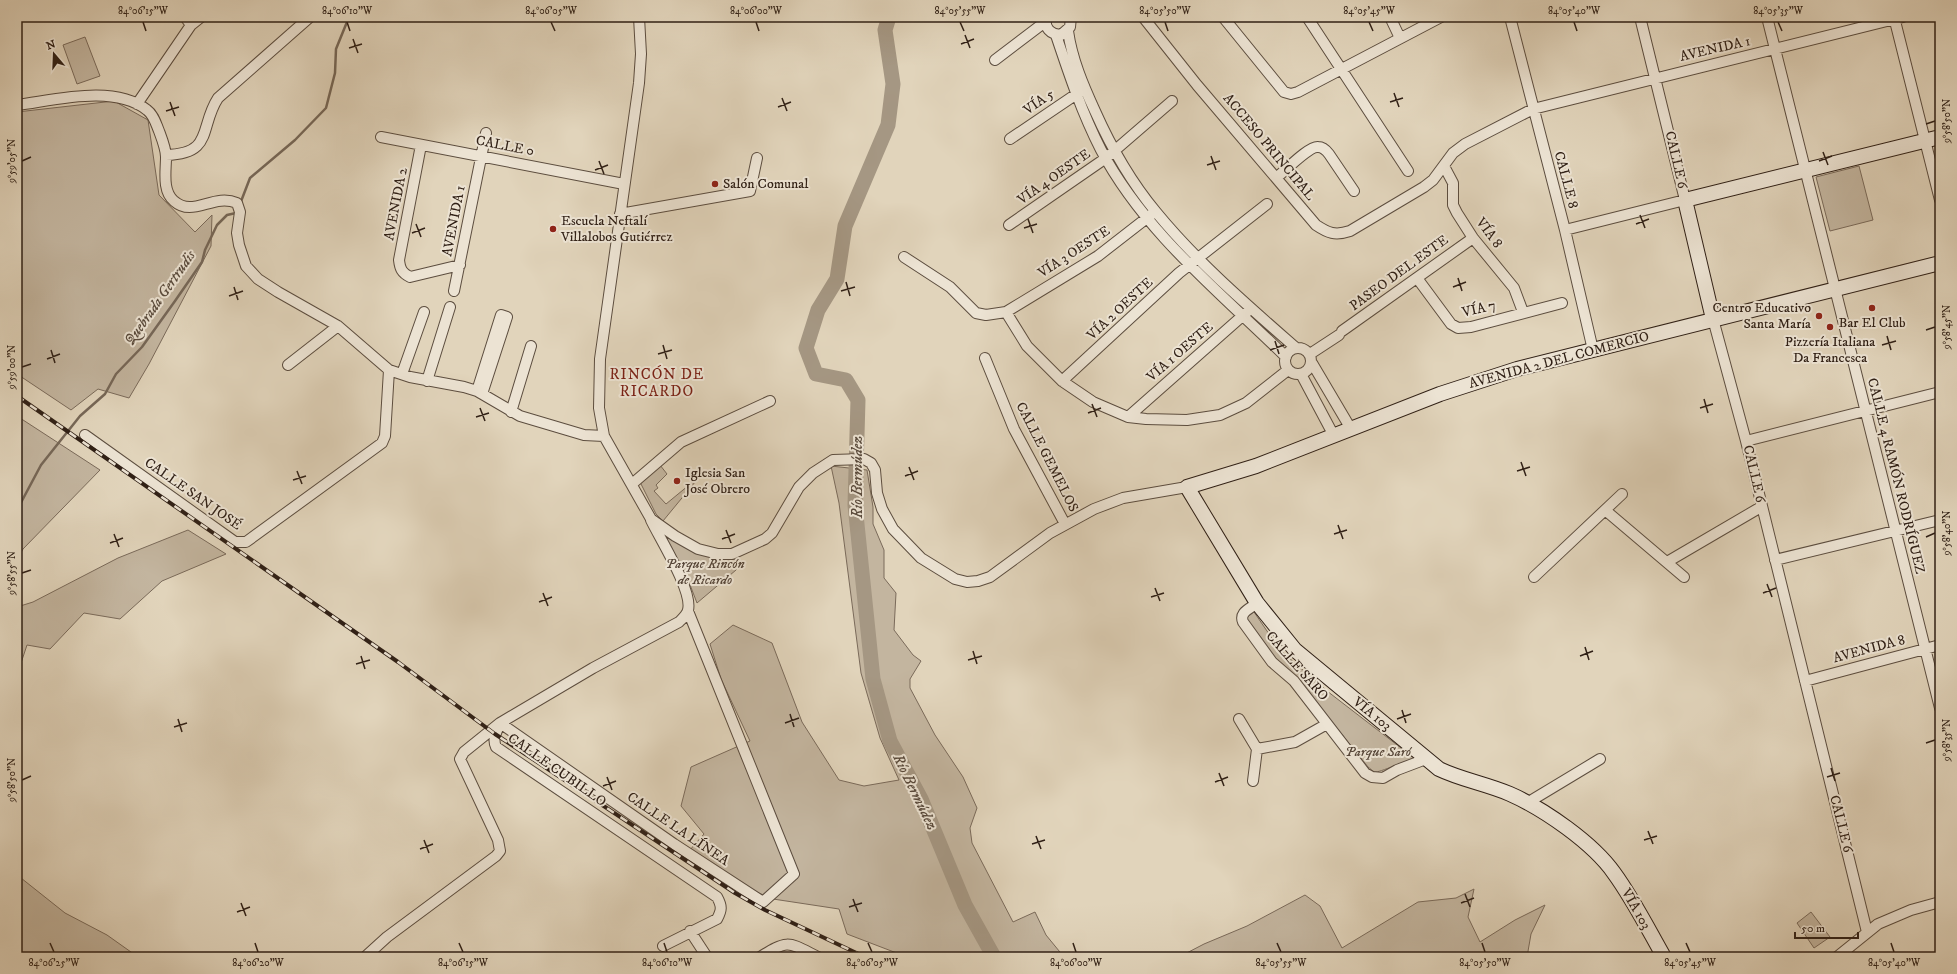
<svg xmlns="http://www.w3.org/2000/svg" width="1957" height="974" font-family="'IM FELL DW Pica',serif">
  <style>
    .green { fill: #c3b59f; stroke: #7a6a5a }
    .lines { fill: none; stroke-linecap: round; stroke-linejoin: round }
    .stream { stroke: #766757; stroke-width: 2.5 }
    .river { stroke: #a59783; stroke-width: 15 }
    .minor-casing { stroke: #5c4d3f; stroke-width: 12 }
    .secondary-casing { stroke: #302016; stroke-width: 16 }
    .minor { stroke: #ece3d3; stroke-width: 10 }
    .secondary { stroke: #ece3d3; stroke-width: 14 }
    .rail-casing { stroke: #302016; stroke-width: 4 }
    .rail { stroke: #ece3d3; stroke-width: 2.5; stroke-dasharray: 8; stroke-linecap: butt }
    .ticks { fill: none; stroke: #302016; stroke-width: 1.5 }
    .poi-dot { fill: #8f2418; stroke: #ece3d3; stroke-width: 1.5 }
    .labels { text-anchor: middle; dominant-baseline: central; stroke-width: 4; stroke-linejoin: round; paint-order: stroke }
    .street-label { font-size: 14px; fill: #302016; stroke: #ece3d3 }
    .poi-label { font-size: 14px; fill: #302016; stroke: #ece3d3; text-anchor: start }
    .park-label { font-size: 14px; font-style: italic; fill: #554538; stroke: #ece3d3 }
    .water-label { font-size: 15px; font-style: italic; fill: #594a3c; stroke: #ece3d3 }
    .neighbourhood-label { font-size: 15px; letter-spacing: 1px; fill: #7a1f14; stroke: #ece3d3 }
    .neatline { fill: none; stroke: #302016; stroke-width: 1.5 }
    .ticks-label { font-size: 10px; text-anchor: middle; fill: #302016 }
  </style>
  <rect width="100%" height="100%" fill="#e1d4bb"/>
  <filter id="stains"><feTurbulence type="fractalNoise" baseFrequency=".005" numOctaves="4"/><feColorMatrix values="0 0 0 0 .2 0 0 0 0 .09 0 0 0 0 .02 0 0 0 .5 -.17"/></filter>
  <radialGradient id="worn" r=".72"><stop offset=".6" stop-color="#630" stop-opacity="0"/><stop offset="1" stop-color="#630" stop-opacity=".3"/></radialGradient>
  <path class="green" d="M85 37 100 76 77 84 63 45Z
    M114 101 148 120 159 195 195 232 212 215 211 246 149 364 129 398 98 389 71 410 17 374V112Z
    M1859 166 1873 220 1830 231 1816 177Z
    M20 418 100 470 23 549 17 560V421Z
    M660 465 667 474 656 485 658 488 654 491 666 504 700 476 663 521 656 514 640 482Z
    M831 466 867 470 873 507V524L884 550V578L896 593 894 630 913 655 921 661 910 679V688L935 735 963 777 977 808 970 828 972 843 1013 922 1035 912 1046 935 1064 957H907L847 934 839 909 773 899 749 889 689 851 704 834 681 806 691 767 750 741 721 679 710 644 733 625 772 643 802 722 839 780 864 786 899 780 880 738 861 673 839 503Z
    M188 530 226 554 162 581 120 619 84 613 50 649 27 645 17 675V607L33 602 118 558Z
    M662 530 674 538 734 555 736 570 697 603 687 577Z
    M1254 612 1280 650 1327 691 1414 758C1409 760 1378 773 1375 772 1373 772 1370 768 1368 767L1296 677 1269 653 1246 618Z
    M17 871 21 878 65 913 107 935 138 957H17Z
    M1474 889 1468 917 1480 942 1515 920 1545 905 1531 934 1527 957H1179L1204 944 1247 926 1305 895 1320 906 1342 948 1418 902 1456 898Z
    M1811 912 1830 937 1814 948 1797 923Z"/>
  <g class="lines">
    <path class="stream" d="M240 204 250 178 295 140 326 108 335 73 336 49 349 17
      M17 510 41 465 80 416 105 394 116 374 142 347 175 301 202 262 205 250 217 225 227 215 236 213"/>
    <path class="river" d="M889 17 885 30 893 84 888 125 845 226 837 279 818 310 806 348 816 374 846 380 858 400 855 505 873 679 890 741 921 799 965 905 994 957"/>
    <defs>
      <path id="minor" d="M185 17 191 25
        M639 17 641 54 639 83 600 359 599 408 604 436 651 519 675 536 698 549 718 554H732L765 539 772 533 799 487 813 473 833 460 864 459 871 463 875 470 877 493 882 509 893 529 921 558 955 579 967 582 978 581 990 577 1050 533 1094 509 1123 498 1187 487
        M1046 17C1044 28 1050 34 1061 35L1070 27 1071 17
        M1143 17 1197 85 1316 225C1328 233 1335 236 1350 231L1424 187 1433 180 1453 153 1465 144 1533 109 1903 17
        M1223 17 1284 92 1291 94 1298 92 1441 17
        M1307 17 1408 171
        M1390 17 1400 38
        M1510 17 1565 230 1593 350
        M1767 17 1940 708
        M1894 17 1940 200
        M1068 31C1072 59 1083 85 1095 111 1111 147 1131 182 1156 212 1197 262 1247 305 1296 348
        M1056 35C1069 74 1082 113 1101 150 1145 233 1220 292 1286 357
        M995 60 1045 22
        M137 104 191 25 201 17
        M17 105C56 100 114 84 147 110 154 115 156 124 159 131 162 139 166 149 166 157 166 171 162 191 174 201 193 218 213 193 237 203L240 212 237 233 239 245 246 266 258 279 278 292 338 326 389 370 410 377 464 387 477 391 520 416 584 435 604 436
        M381 137 624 184
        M1010 139 1081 91
        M421 145 399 260C400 269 402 273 410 277L460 265
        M166 155C214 154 199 127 218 98L310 17
        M1444 166 1453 183V205L1457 213 1473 238 1514 288 1523 312
        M1277 177C1285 171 1309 146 1318 147 1323 147 1326 150 1329 154L1354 191
        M620 214 750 191 757 158
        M1009 225 1106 158 1172 101
        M1565 230 1685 200 1640 17
        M904 257 950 287 976 313 986 315 1006 312 1098 256 1152 214
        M1417 278 1451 324 1458 328 1471 327 1562 303
        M454 291 486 133
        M1006 312 1027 346 1062 381 1093 402 1128 417 1146 419 1187 420 1220 415 1246 403 1288 370
        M1713 319 1746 441 1867 932
        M1342 331 1473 238
        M1285 361a13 13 0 1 1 26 0a13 13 0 1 1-26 0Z
        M1310 354 1339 335
        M985 358 1014 429 1065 524
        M1312 363 1351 429
        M288 365 338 326
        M402 374 424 312
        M1301 374 1334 436
        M427 381 450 307
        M1062 381 1179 273 1267 204
        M477 391 501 315 507 317 482 394
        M511 412 531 346
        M1128 417 1248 311
        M85 435 235 542H246L382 443 385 436 389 370
        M1746 441 1940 392
        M632 484 681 442 770 401
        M1605 510 1684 577
        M651 520C660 539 693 591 688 610 687 615 682 619 679 622L593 668 500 723C497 731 492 739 496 747L717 897C722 906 722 910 717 919L663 946
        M1775 560 1940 520
        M1667 562 1761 507
        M1534 577 1622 494
        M1257 603C1250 609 1239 612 1243 622L1272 662 1294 681 1365 773 1372 777 1383 778 1397 770 1426 759
        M1805 681 1940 645
        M1239 719 1257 749
        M1257 749 1295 742 1327 724
        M1253 781 1257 749
        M1527 803 1600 759
        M690 931 707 957
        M365 957 387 937 496 856 500 851 498 840 460 759 464 752 500 723 674 844 763 902 794 874 688 611
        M760 957C789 939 788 942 818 957
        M1837 957 1878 924 1911 910 1940 902"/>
      <path id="secondary" d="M1713 319 1685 200 1940 137
        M1664 957C1648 929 1633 899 1614 873 1593 843 1544 809 1510 794 1487 784 1462 780 1439 769L1295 650 1257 603 1187 487 1256 466 1440 394 1517 369 1940 263"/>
    </defs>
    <use href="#minor" class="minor-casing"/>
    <use href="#secondary" class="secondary-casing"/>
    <use href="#minor" class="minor"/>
    <use href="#secondary" class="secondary"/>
    <defs>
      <path id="rail" d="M17 396 398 662 495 734 735 893 765 910 865 957"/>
    </defs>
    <use href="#rail" class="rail-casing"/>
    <use href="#rail" class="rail"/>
  </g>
  <path class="ticks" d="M143 22 146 31M347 22 350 31M551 22 555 31M756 22 759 31M960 22 964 31M1165 22 1168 31M1369 22 1373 31M1574 22 1577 31M1778 22 1782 31M965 35 970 48M353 39 358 53M961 44 974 39M349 48 362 44M1394 93 1399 107M782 98 787 111M170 102 175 116M1390 102 1403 98M778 107 791 102M166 111 179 107M1926 124 1935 121M1823 152 1828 165M1211 156 1216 170M22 161 31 157M599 161 604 174M1819 161 1832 156M1207 165 1220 161M595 170 608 165M1640 215 1645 228M1028 219 1033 233M416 224 421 237M1636 224 1649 219M1024 228 1037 224M412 233 425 228M1458 278 1462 291M846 282 850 296M234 287 238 300M1453 287 1466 282M841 291 855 287M229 296 243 291M1926 330 1935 327M1887 336 1891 350M1275 341 1279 354M663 345 667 359M1882 345 1896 341M51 350 55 363M1270 350 1284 345M658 354 672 350M47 359 60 354M22 367 31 364M1704 399 1708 413M1092 404 1097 417M480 408 485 421M1700 408 1713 404M1088 413 1101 408M476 417 489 413M1521 462 1526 476M909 467 914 480M297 471 302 484M1517 471 1530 467M905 476 918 471M293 480 306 476M1338 525 1343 539M726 530 731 543M114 534 119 547M1334 534 1347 530M1926 537 1935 533M722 539 735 534M110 543 123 538M22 573 31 570M1767 584 1772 597M1155 588 1160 601M543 593 548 606M1763 593 1776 588M1151 597 1164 593M539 602 552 597M1585 647 1589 660M973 651 977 664M361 656 365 669M1580 656 1593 651M968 660 982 656M356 664 370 660M1402 710 1406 723M790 714 794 727M178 719 182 732M1397 719 1411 714M785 723 799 718M174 727 187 723M1926 743 1935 740M1831 768 1835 781M1219 773 1224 786M607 777 612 790M1827 777 1840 773M22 780 31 776M1215 782 1228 777M603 786 616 781M1648 831 1653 844M1036 836 1041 849M424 840 429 853M1644 840 1657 836M1032 844 1045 840M420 849 433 844M1465 894 1470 907M853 899 858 912M241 903 246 916M1461 903 1474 898M849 907 862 903M237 912 250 907M50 943 54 952M255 943 258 952M459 943 463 952M664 943 667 952M868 943 872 952M1073 943 1076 952M1277 943 1281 952M1482 943 1485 952M1686 943 1690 952M1891 943 1894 952"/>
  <g class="poi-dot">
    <circle cx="715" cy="184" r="4"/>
    <circle cx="553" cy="229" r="4"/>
    <circle cx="1872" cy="308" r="4"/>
    <circle cx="1819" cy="316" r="4"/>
    <circle cx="1830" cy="327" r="4"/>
    <circle cx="677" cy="481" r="4"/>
  </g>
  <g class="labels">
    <g class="street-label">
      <text transform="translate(1715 49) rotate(-13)">AVENIDA 1</text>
      <text transform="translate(1039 102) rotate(-35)">VÍA 5</text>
      <text transform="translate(505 146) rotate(11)">CALLE 0</text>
      <text transform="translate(1269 147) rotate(50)">ACCESO PRINCIPAL</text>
      <text transform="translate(1676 160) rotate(77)">CALLE 6</text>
      <text transform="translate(1054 177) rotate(-35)">VÍA 4 OESTE</text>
      <text transform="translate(1566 180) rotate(75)">CALLE 8</text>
      <text transform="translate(396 204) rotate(-79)">AVENIDA 2</text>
      <text transform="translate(454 221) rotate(-79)">AVENIDA 1</text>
      <text transform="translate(1489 233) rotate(53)">VÍA 8</text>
      <text transform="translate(1074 252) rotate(-33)">VÍA 3 OESTE</text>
      <text transform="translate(1399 273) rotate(-36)">PASEO DEL ESTE</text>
      <text transform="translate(1120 309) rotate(-43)">VÍA 2 OESTE</text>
      <text transform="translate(1479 309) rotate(-13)">VÍA 7</text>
      <text transform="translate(1180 352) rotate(-41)">VÍA 1 OESTE</text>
      <text transform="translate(1559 360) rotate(-15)">AVENIDA 2 DEL COMERCIO</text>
      <text transform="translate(1047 457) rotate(63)">CALLE GEMELOS</text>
      <text transform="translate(1754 474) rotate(77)">CALLE 6</text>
      <text transform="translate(1896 476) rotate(76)">CALLE 4 RAMÓN RODRÍGUEZ</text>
      <text transform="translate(193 494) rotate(35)">CALLE SAN JOSÉ</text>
      <text transform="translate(1869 649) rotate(-15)">AVENIDA 8</text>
      <text transform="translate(1297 666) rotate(49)">CALLE SARO</text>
      <text transform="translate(1372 714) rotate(39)">VÍA 103</text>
      <text transform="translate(557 770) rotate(35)">CALLE CUBILLO</text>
      <text transform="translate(1841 824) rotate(76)">CALLE 6</text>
      <text transform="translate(678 829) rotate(34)">CALLE LA LÍNEA</text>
      <text transform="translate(1636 909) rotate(60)">VÍA 103</text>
    </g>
    <g class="poi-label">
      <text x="723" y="184">Salón Comunal</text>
      <text x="561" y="221">Escuela Neftalí<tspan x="561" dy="16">Villalobos Gutiérrez</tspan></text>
      <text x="1811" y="308" text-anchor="end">Centro Educativo<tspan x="1811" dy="16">Santa María</tspan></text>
      <text x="1872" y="323" text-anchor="middle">Bar El Club</text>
      <text x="1830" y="342" text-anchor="middle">Pizzería Italiana<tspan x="1830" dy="16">Da Francesca</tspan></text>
      <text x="685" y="473">Iglesia San<tspan x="685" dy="16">José Obrero</tspan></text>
    </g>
    <g class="park-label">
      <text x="705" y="564">Parque Rincón<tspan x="705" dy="16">de Ricardo</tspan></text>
      <text x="1378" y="752">Parque Saró</text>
    </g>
    <g class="water-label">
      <text transform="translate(160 298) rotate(-55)">Quebrada Gertrudis</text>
      <text transform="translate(857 477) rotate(-90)">Río Bermúdez</text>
      <text transform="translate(915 792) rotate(64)">Río Bermúdez</text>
    </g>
    <g class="neighbourhood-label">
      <text x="657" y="374">RINCÓN DE<tspan x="657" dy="17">RICARDO</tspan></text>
    </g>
  </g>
  <rect width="1957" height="974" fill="none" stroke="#e1d4bb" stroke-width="44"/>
  <g transform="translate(54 54) rotate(341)" stroke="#ece3d3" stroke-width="3" paint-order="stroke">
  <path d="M0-3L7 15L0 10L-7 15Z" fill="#302016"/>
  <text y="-6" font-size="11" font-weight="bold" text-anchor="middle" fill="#302016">N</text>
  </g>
  <path d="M1795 932v6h63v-6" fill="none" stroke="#302016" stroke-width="2"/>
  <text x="1801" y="932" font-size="12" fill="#302016" stroke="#ece3d3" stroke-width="3" paint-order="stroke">50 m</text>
  <rect x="22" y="22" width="1913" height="930" class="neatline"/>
  <g class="ticks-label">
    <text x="143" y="14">84°06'15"W</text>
    <text x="347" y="14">84°06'10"W</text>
    <text x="551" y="14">84°06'05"W</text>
    <text x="756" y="14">84°06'00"W</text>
    <text x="960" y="14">84°05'55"W</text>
    <text x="1165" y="14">84°05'50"W</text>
    <text x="1369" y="14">84°05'45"W</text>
    <text x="1574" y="14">84°05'40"W</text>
    <text x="1778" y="14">84°05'35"W</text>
    <text transform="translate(1946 121) rotate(-90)" y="4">9°58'50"N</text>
    <text transform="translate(11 161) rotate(-90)" y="4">9°59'05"N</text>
    <text transform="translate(1946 327) rotate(-90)" y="4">9°58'45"N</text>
    <text transform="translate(11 367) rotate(-90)" y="4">9°59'00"N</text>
    <text transform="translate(1946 533) rotate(-90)" y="4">9°58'40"N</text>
    <text transform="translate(11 573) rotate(-90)" y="4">9°58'55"N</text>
    <text transform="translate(1946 740) rotate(-90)" y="4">9°58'35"N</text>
    <text transform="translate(11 780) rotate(-90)" y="4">9°58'50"N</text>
    <text x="54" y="966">84°06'25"W</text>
    <text x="258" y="966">84°06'20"W</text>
    <text x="463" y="966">84°06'15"W</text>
    <text x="667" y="966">84°06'10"W</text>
    <text x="872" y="966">84°06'05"W</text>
    <text x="1076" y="966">84°06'00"W</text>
    <text x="1281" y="966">84°05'55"W</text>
    <text x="1485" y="966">84°05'50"W</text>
    <text x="1690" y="966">84°05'45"W</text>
    <text x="1894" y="966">84°05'40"W</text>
  </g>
  <rect width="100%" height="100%" filter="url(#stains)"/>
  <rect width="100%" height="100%" fill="url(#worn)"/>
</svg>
